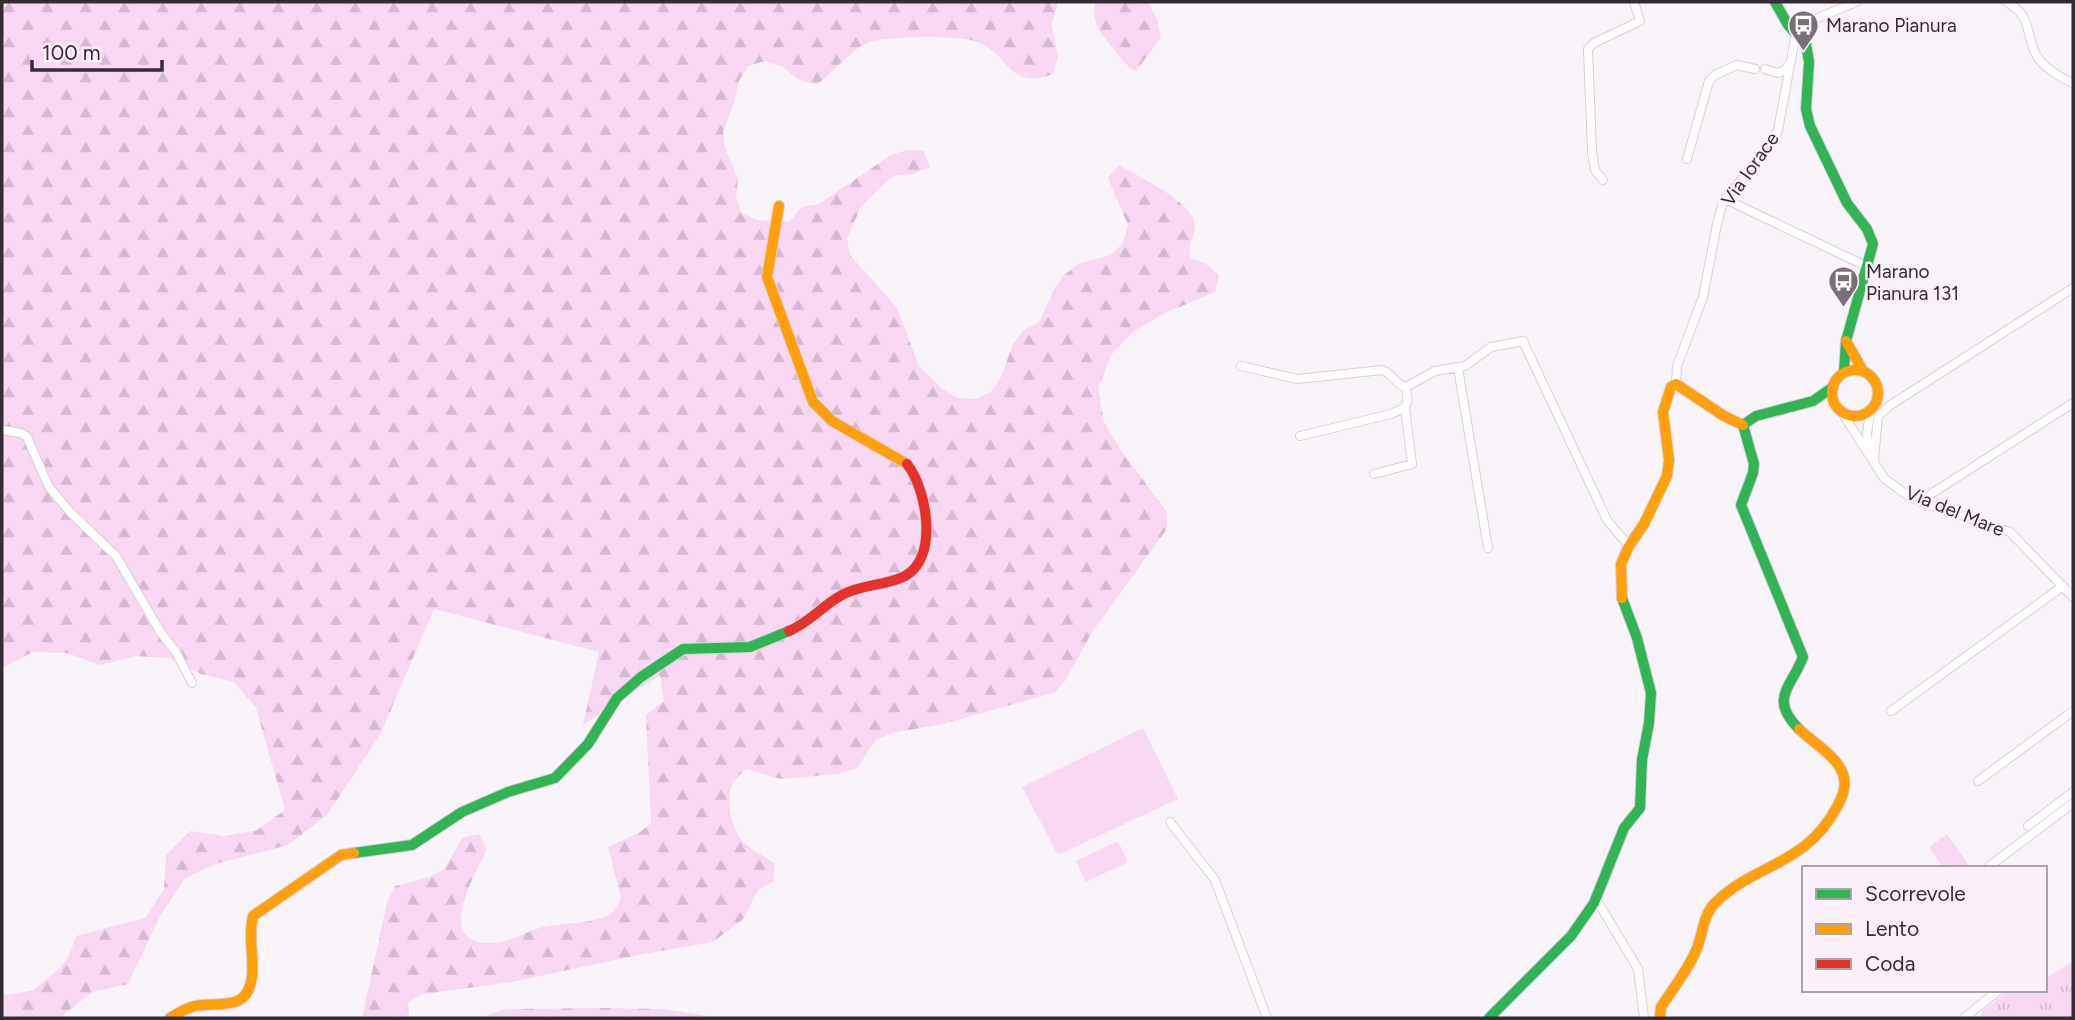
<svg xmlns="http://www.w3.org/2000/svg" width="2075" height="1020" font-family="Figtree,sans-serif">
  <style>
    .grass { fill: url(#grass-tufts) }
    .forest { fill: url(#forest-firs) }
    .green { fill: #f8d7f2 }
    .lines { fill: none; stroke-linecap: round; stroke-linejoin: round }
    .street-casing { stroke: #d9d0d7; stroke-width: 10 }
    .fast-casing { stroke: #d9d0d7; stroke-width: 12 }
    .slow-casing { stroke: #d9d0d7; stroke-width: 12 }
    .jam-casing { stroke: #d9d0d7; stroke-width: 12 }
    .street { stroke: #fefdfe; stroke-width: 8 }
    .fast { stroke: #30b455; stroke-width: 10 }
    .slow { stroke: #ff9f0a; stroke-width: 10 }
    .jam { stroke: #e5322d; stroke-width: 10 }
    .labels { text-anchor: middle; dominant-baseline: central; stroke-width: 5; stroke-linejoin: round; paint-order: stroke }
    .poi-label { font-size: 19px; fill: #352b33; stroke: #fcf1fa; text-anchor: start }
    .street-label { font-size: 19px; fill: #352b33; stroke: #fcf1fa }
  </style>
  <defs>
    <pattern id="grass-tufts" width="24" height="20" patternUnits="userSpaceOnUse" patternTransform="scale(1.75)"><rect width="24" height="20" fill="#f8d7f2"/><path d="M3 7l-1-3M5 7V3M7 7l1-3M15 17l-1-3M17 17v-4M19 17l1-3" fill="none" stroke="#d5b9d0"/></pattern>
    <pattern id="forest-firs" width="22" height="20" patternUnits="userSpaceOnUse" patternTransform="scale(1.75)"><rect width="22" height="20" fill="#f8d7f2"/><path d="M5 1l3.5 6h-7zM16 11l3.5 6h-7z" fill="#d5b9d0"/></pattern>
  </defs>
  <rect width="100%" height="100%" fill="#f9f4f9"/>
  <path class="grass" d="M2073 961V1018H1986L1981 1015 1982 1011 2009 990H2045V979Z"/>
  <path class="forest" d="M2 2H1058L1052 24 1058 58 1053 74C1007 91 1011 54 977 42 958 35 889 36 870 42 848 50 835 73 816 85L798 79 783 67 765 61 748 66 739 81 735 100 723 132 725 148 738 179 736 196 741 213 757 220 789 222 802 207 819 204 891 155 907 150 924 151 930 167 913 174 894 176 886 182 861 207 847 238 850 255 897 308 919 366 944 390 958 398 976 399 991 392 1001 377 1013 344 1024 330 1039 322 1054 290 1063 276 1078 264 1111 255 1123 243 1128 225 1108 178 1119 165C1137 176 1194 202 1195 225 1195 237 1187 244 1190 257L1206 264 1219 276 1215 292 1165 313 1134 331 1111 355 1098 388 1104 422 1120 449 1167 512V529L1092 632 1065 681 1054 693 943 724 892 733 876 740 857 768 839 774 781 779 746 769C742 773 737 777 734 781 723 798 732 835 748 846 757 853 766 857 775 864L773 882 758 890 743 919 713 942 643 954 512 982 424 994 408 1002 409 1018H362L387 902 395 886 430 877 445 868 462 838 479 834 487 850C474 875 434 945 491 943 509 943 526 931 543 927 560 923 599 924 612 913 615 910 618 903 621 899L608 847 639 833 651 823 646 715 664 701 660 675 583 725 599 652 434 609 380 735 327 815 288 845 216 864 185 878 160 916 128 984 93 992 64 1014V1018H2V996L34 990 60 968 69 956 76 936 145 918 164 889 166 855 190 831 224 836 257 830 285 810 256 708 234 682 201 674 170 658 136 656 100 665 67 653 33 652 2 668Z
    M1095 2H1147L1157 18 1161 38 1136 71C1124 65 1121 57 1112 47 1098 30 1093 25 1095 2Z
    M603 1008 664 1009 719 1018H479L505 1009Z"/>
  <path class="green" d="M1143 728 1178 799 1058 855 1022 787Z
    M1947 834 1971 868H1944L1929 847Z
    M1118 841 1128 862 1086 882 1076 861Z"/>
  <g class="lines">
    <defs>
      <path id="street" d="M2007 2C2031 17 2025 27 2034 50 2039 65 2059 77 2073 83
        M1765 69 1778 73 1785 70 1789 64
        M1687 159 1709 81 1715 75 1737 65 1755 69
        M1603 180 1595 170 1592 152 1588 49 1594 43 1640 21 1634 2
        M1725 199 1868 267
        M1241 366 1297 379 1382 370C1392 373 1395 384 1406 387L1435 371 1465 366 1491 347 1523 341 1607 520 1629 546
        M1458 368 1488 548
        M1676 384 1677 366 1703 297 1717 224 1723 202 1773 141 1778 130 1796 33 1818 18 1856 2
        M1841 411 1884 478 1904 493 1921 502 2010 532 2073 597
        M2 430 21 433 27 437 49 487 71 513 116 556 161 633 176 652 192 683
        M1300 436 1391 414C1409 406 1409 406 1406 387
        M1869 448 1867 434 1870 411
        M1874 459 1878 416 1889 406 2073 288
        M1374 474 1412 464 1405 408
        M1920 501 2073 403
        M1891 711 2063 586
        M1978 781 2073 711
        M1170 822 1215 880 1267 1018
        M2028 826 2073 792
        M1987 868 2073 803
        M1596 899 1638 969 1644 1018
        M1965 1017 1999 990"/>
      <path id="fast" d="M1775 2 1788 25 1806 44 1809 62 1806 109 1810 126 1847 203 1867 229 1873 244 1846 341 1844 372
        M1799 729C1768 698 1792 687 1803 657L1741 505 1753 473 1754 464 1743 425 1756 416 1813 401 1833 387
        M354 853 412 845 462 812 508 792 555 778 588 744 617 698 641 677 683 649 750 647 789 631
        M1489 1018 1571 936 1594 903 1624 828 1640 808 1642 760 1649 723 1651 693 1637 638 1622 598"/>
      <path id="slow" d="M779 206 767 277 813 402 832 421 907 464
        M1846 341 1863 371
        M1832 393a23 23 0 1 1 46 0a23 23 0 1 1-46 0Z
        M1622 598 1621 564 1629 546 1644 524 1667 476 1669 460 1663 412 1671 387 1676 384 1724 416 1743 425
        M170 1018C178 1013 186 1008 195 1006 220 1001 247 1013 252 977 254 956 248 936 253 916L341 855 354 853
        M1660 1018 1661 1007C1673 989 1686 972 1695 953 1703 937 1702 916 1715 903 1755 863 1807 866 1838 805 1843 796 1847 785 1843 774 1836 755 1813 743 1799 729"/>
      <path id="jam" d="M789 631C809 623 823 605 842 595 861 584 886 586 905 576 939 558 927 489 907 464"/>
    </defs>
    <use href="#street" class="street-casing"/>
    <use href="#fast" class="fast-casing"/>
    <use href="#slow" class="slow-casing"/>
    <use href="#jam" class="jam-casing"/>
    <use href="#street" class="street"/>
    <use href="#fast" class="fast"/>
    <use href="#slow" class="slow"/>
    <use href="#jam" class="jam"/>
  </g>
  <defs>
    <symbol id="bus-pin" viewBox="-11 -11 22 30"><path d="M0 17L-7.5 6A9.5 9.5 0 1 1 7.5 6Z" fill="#7a7178" stroke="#fcf1fa"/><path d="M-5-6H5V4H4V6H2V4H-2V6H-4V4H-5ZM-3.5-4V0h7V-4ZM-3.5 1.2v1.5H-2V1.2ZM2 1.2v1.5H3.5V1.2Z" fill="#fff"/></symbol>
  </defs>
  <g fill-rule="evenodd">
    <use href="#bus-pin" x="1786" y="8" width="35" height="47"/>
    <use href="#bus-pin" x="1826" y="264" width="35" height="47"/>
  </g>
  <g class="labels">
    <g class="poi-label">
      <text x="1826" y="25">Marano Pianura</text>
      <text x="1866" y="271">Marano<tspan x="1866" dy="22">Pianura 131</tspan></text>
    </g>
    <g class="street-label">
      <text transform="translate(1750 169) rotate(-55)">Via Iorace</text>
      <text transform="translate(1955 511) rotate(22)">Via del Mare</text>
    </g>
  </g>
  <rect width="2075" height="1020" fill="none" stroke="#352b33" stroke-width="7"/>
  <rect x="1802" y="866" width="245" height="126" fill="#fcf1fa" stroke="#aca2aa" stroke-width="2"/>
  <rect x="1816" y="889" width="35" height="10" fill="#30b455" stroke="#aca2aa" stroke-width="2"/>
  <text x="1865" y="901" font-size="21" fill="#352b33">Scorrevole</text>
  <rect x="1816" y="924" width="35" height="10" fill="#ff9f0a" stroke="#aca2aa" stroke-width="2"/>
  <text x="1865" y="936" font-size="21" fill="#352b33">Lento</text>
  <rect x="1816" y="959" width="35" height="10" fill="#e5322d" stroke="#aca2aa" stroke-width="2"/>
  <text x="1865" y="971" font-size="21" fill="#352b33">Coda</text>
  <path d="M32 60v10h130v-10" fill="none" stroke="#352b33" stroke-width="3.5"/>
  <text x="42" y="60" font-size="21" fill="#352b33" stroke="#fcf1fa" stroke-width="5" paint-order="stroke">100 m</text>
</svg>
